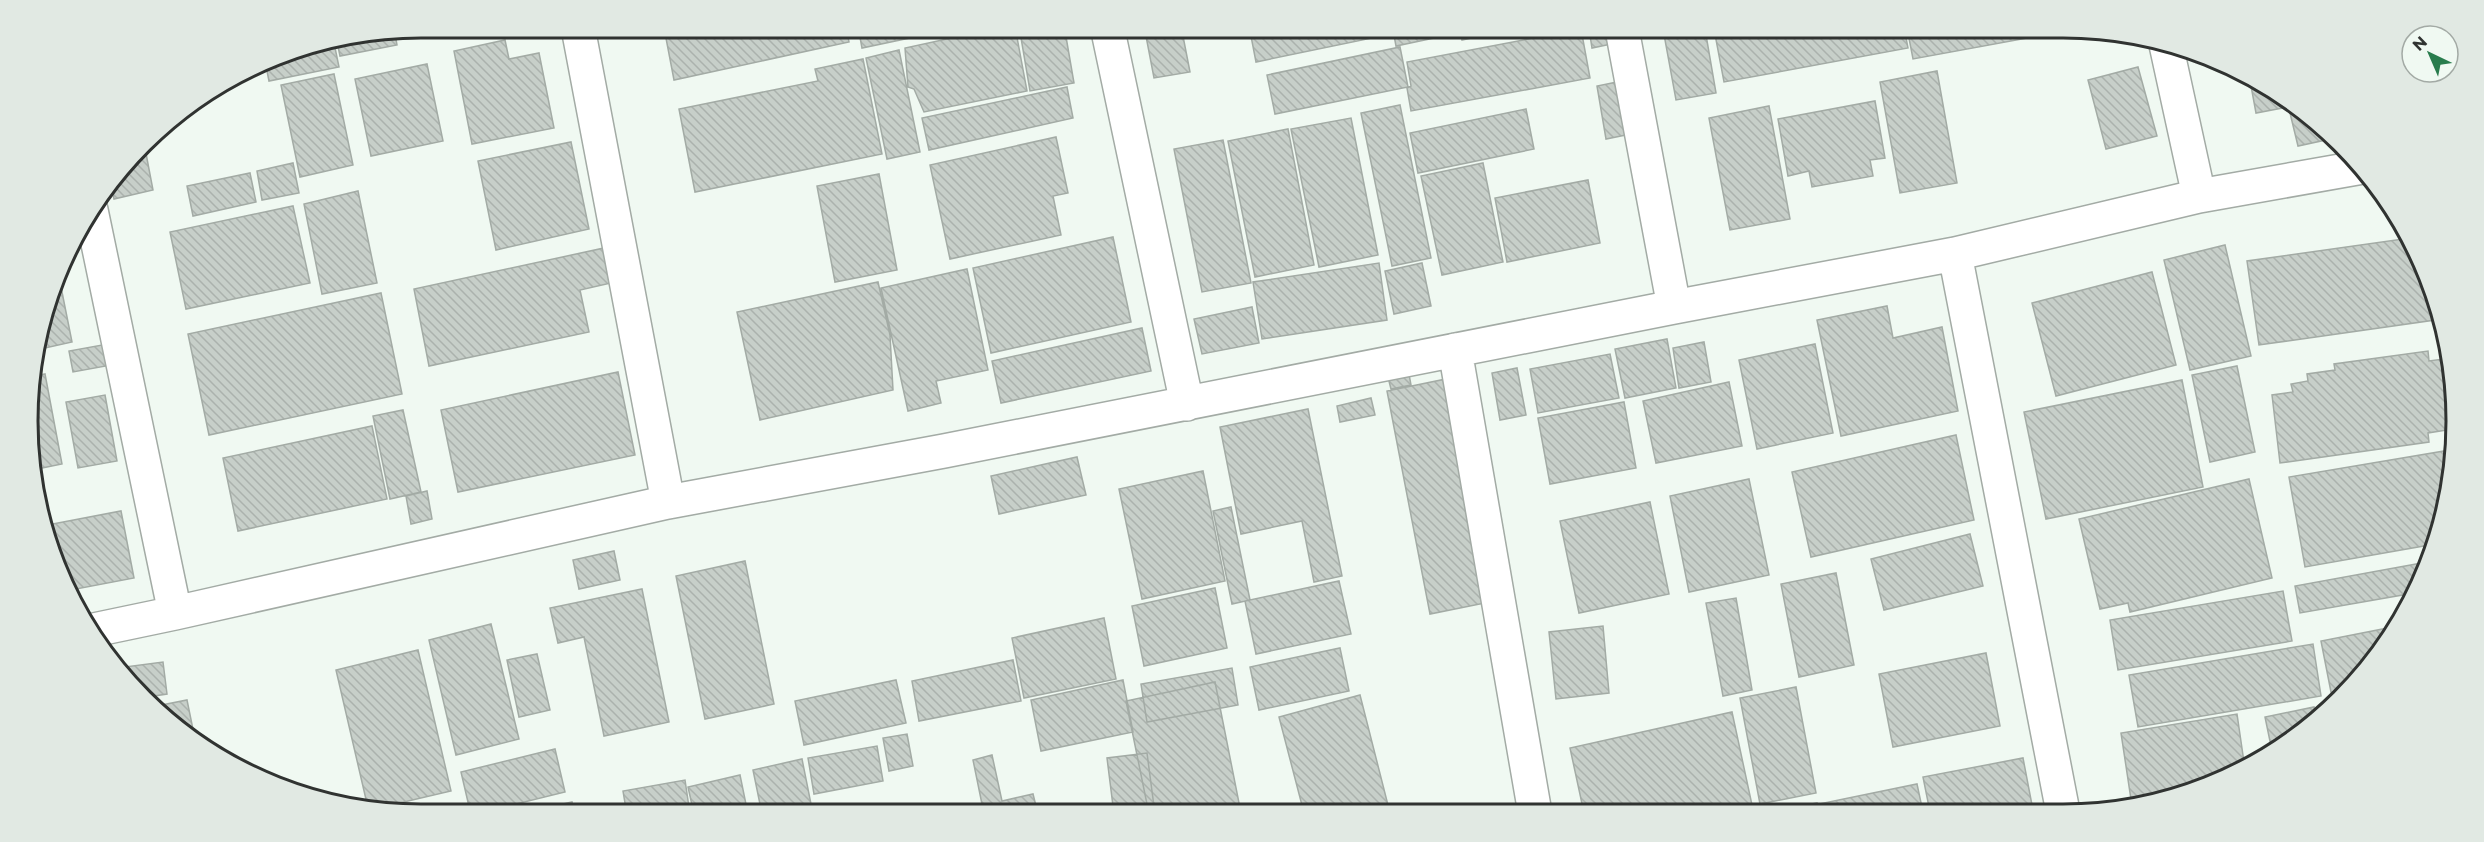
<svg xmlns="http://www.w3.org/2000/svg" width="2484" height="842" font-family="Montserrat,sans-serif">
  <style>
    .building { fill: url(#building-back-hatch); stroke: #a3aba5; stroke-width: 1.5 }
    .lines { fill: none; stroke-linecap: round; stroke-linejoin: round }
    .minor-casing { stroke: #a3aba5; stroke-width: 36 }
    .minor { stroke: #fff; stroke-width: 33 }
    .rim { fill: none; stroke: #303331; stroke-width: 3 }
  </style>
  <defs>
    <pattern id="building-back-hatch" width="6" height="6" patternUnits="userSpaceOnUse" patternTransform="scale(1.5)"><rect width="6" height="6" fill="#c7cfc9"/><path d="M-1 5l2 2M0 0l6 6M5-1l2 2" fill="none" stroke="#abb2ad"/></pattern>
  </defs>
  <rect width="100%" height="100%" fill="#f0f9f2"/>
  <path class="building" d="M2063 27 2076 29 1913 59 1907 28Z
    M1904 28 1908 48 1724 82 1714 29Z
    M1512 29 1462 40 1460 30Z
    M1581 29 1590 78 1411 111 1407 88 1411 86 1407 62Z
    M1589 29H1619L1621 42 1592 48Z
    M1663 29H1705L1716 93 1676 100Z
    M1371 30 1372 38 1256 62 1250 31Z
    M1393 30H1457L1458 33 1396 46Z
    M1065 31 1074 83 1030 91 1020 32Z
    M1145 31H1182L1190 72 1154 78Z
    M847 32 849 42 674 80 665 33Z
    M859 32H928L929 34 862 48Z
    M979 32H1016L1027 91 924 112 914 89 908 87 905 48Z
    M395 34 397 45 340 56 336 37 344 35Z
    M333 38 339 67 269 81 265 61Z
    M505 40 509 59 539 53 554 128 472 144 454 51Z
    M1400 47 1408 87 1275 114 1267 75Z
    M899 50 920 152 887 159 866 58Z
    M863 59 882 154 695 192 679 109 818 81 815 69Z
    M427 64 443 141 371 156 355 79Z
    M2138 67 2157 136 2106 149 2088 80Z
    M1937 71 1957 183 1900 193 1880 82Z
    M334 74 353 165 300 177 281 85Z
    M2249 75 2298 105 2256 113Z
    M1627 80 1636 133 1606 139 1597 86Z
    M1067 87 1073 118 929 150 922 118Z
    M1875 101 1885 158 1870 160 1873 176 1812 187 1809 171 1788 176 1778 119Z
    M1400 105 1431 258 1392 266 1361 113Z
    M1769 106 1790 219 1730 230 1709 118Z
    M1526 109 1534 149 1418 173 1410 133Z
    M2304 109 2335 138 2298 146 2290 113Z
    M1351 118 1378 255 1319 267 1291 129Z
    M1288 129 1314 265 1255 277 1228 141Z
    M1056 137 1068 193 1053 196 1061 235 950 259 930 165Z
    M1223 140 1251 283 1202 292 1174 149Z
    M571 142 589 229 496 250 478 161Z
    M144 143 153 190 114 199 110 179Z
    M293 163 299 193 262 200 257 171Z
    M1483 163 1503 262 1442 275 1421 176Z
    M250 173 256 202 193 216 187 186Z
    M879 174 897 270 835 282 817 186Z
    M1588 180 1600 243 1507 262 1495 198Z
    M358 191 377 283 322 294 304 204Z
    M293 206 310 283 186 309 170 232Z
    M1113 237 1131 322 991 353 973 268Z
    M2410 238 2428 277 2435 320 2259 345 2247 261Z
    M2225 245 2251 356 2190 370 2164 260Z
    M604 248 611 283 580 290 589 332 429 366 414 289Z
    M1379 263 1387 320 1262 339 1253 282Z
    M1422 263 1431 306 1394 314 1385 271Z
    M967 269 988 370 936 381 941 403 908 411 881 288Z
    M2152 272 2176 365 2056 396 2032 303Z
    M59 277 72 342 36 350Z
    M878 282 890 335 893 390 760 420 737 312Z
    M381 293 402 394 209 435 188 334Z
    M1887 306 1893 338 1942 327 1958 411 1841 436 1817 320Z
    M1252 307 1259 343 1202 354 1194 319Z
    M1142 328 1151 371 1001 403 992 361Z
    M1667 339 1676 388 1625 398 1615 349Z
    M1704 342 1711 382 1679 388 1673 348Z
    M113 343 117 364 73 372 69 351Z
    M1815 344 1833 433 1757 449 1739 360Z
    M2428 351 2429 361 2451 358 2454 369 2456 439 2453 429 2428 433 2429 442 2280 463 2272 395 2293 392 2291 384 2308 381 2307 374 2335 370 2334 364Z
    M1610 354 1619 398 1538 413 1530 369Z
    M2237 366 2255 452 2210 462 2192 375Z
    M1517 368 1526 415 1500 420 1492 373Z
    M1408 369 1411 385 1391 389 1387 373Z
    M618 372 635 455 458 492 441 410Z
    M45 374 62 464 32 470 28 447 30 377Z
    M1446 379 1490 602 1430 614 1387 391Z
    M2182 380 2203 487 2046 519 2024 412Z
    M1729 382 1742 446 1656 463 1643 401Z
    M105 395 117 461 78 468 66 402Z
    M1371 398 1375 415 1340 422 1337 406Z
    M1624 402 1636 468 1550 484 1538 418Z
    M1308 409 1342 576 1314 582 1302 521 1241 534 1220 427Z
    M403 410 421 492 390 499 373 416Z
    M372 426 387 499 238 531 223 458Z
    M1956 435 1974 520 1811 557 1792 472Z
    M2456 449 2444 523 2435 544 2305 567 2289 477Z
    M1077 457 1086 495 999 514 991 476Z
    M1203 471 1225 581 1142 599 1119 489Z
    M1749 479 1769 575 1689 592 1670 496Z
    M2249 479 2272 578 2130 612 2128 603 2100 609 2079 519Z
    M427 491 432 519 411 524 406 496Z
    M1650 502 1669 594 1579 613 1560 521Z
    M1231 507 1250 600 1232 604 1213 511Z
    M121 511 134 578 71 590 42 526Z
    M1970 534 1983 586 1884 610 1871 559Z
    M614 551 620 580 579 589 573 560Z
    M745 561 774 704 705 719 676 576Z
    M2427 562 2414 593 2300 613 2295 586Z
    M1836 573 1854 665 1799 677 1781 584Z
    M1339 581 1351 634 1256 654 1245 601Z
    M1215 588 1227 648 1144 666 1132 606Z
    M642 589 669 722 604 736 584 637 558 643 550 608Z
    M2283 591 2292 641 2118 670 2110 620Z
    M1736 598 1752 690 1723 696 1706 603Z
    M1104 618 1116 679 1024 698 1012 638Z
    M491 624 519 739 456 755 429 640Z
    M1603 626 1609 693 1556 699 1549 632Z
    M2398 626 2346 689 2331 692 2321 641Z
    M2313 644 2321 696 2138 727 2129 675Z
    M1340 648 1349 691 1259 710 1250 667Z
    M418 650 451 791 374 809 368 808 336 670Z
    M1986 653 2000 726 1893 747 1879 674Z
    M537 654 550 710 519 717 507 660Z
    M1013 660 1021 701 919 721 912 681Z
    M163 662 167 694 141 698 117 668Z
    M1232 668 1238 705 1147 722 1141 684Z
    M896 680 906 723 804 745 795 701Z
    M1123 680 1133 732 1041 751 1031 700Z
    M1215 682 1241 813 1149 814 1126 701Z
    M1796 687 1816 793 1760 804 1740 698Z
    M1360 695 1390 813H1304L1279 717Z
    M187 700 196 744 152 707Z
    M2314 707 2317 721 2272 751 2265 717Z
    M1732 712 1752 805 1719 812 1584 813 1570 748Z
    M2237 714 2245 769 2237 775 2132 806 2121 733Z
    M907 734 913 766 889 771 883 738Z
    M877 746 883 781 814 794 808 758Z
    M555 749 565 792 471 815 461 772Z
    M1147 753 1155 814H1114L1107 758Z
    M992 755 1002 801 1033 794 1038 814H984L973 760Z
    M2023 758 2032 805 1995 812H1930L1923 777Z
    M802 759 813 814H762L753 770Z
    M740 775 748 814H694L688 787Z
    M685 780 690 814 627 815 623 791Z
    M1917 784 1923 812H1821L1819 804Z
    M572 802 575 815H516Z
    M1817 803 1818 812H1772Z
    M978 808 980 814H953Z"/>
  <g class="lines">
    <defs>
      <path id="minor" d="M1622 29 1674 307
        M1108 31 1187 404
        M579 33 668 502
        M2165 40 2199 196
        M91 210 175 613
        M1955 254 2063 812
        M1455 350 1535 813
        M89 631 175 613 668 502 944 451 1674 307 1955 254 2199 196 2363 167"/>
    </defs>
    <use href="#minor" class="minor-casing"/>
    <use href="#minor" class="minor"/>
  </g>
  <path d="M0 0H2484V842H0ZM421 38H2063A383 383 0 0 1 2446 421V421A383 383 0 0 1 2063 804H421A383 383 0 0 1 38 421V421A383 383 0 0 1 421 38Z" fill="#e1e9e3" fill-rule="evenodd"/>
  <path class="rim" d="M421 38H2063A383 383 0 0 1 2446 421V421A383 383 0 0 1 2063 804H421A383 383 0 0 1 38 421V421A383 383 0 0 1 421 38Z"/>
  <g transform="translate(2430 54) rotate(316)"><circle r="28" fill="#f0f9f2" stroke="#a3aaa5" stroke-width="1.5"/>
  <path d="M0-4.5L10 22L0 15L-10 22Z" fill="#297c4d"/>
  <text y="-9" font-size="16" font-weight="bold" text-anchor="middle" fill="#303331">N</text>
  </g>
</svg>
